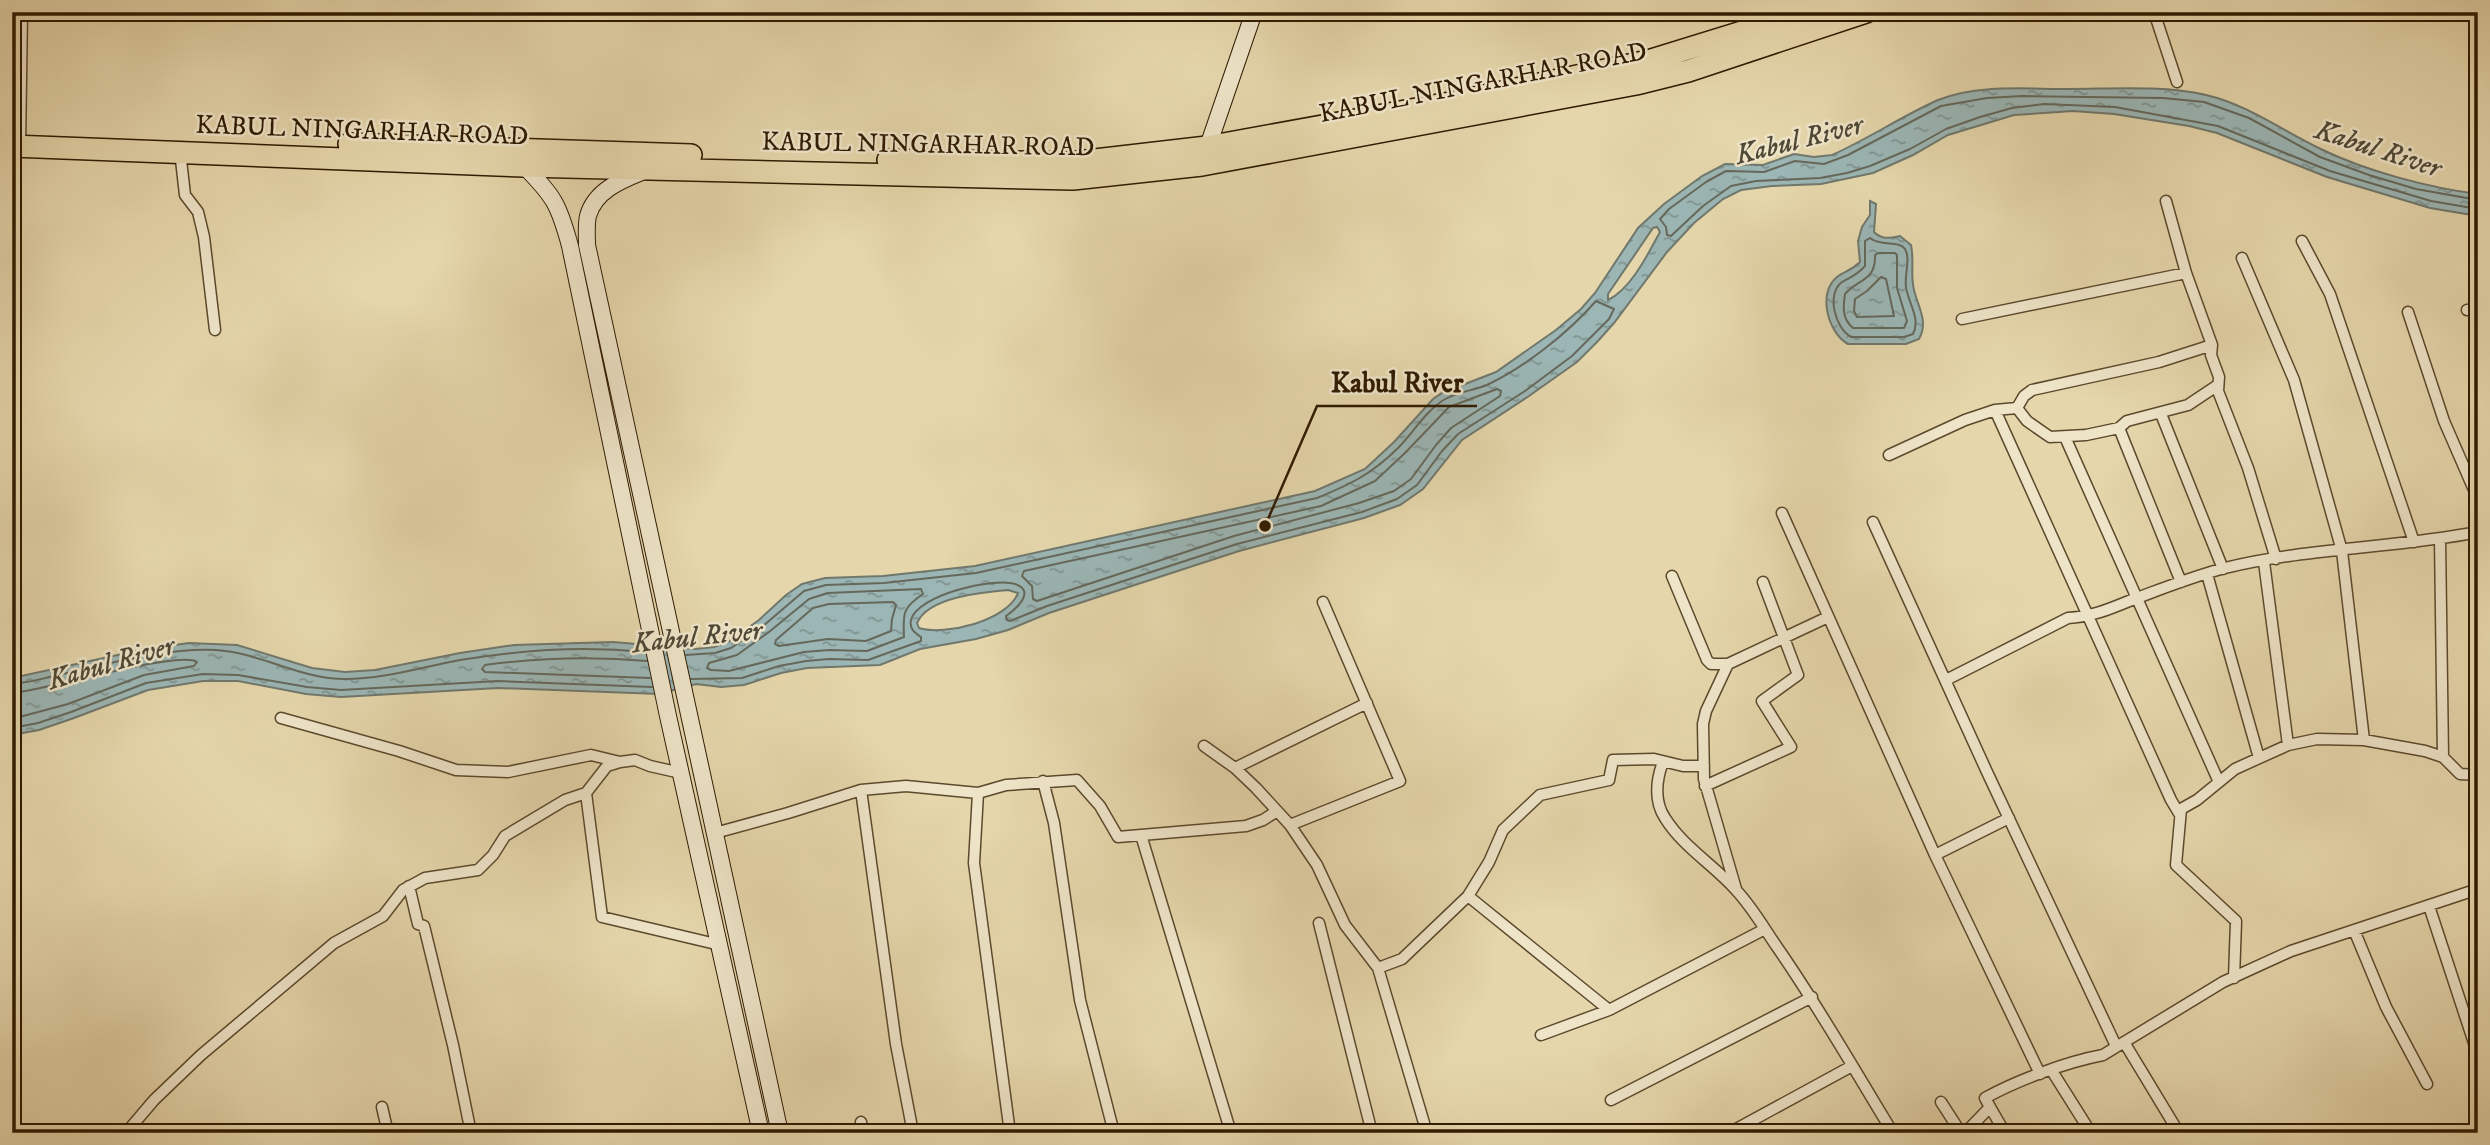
<svg xmlns="http://www.w3.org/2000/svg" width="2490" height="1145" font-family="'IM FELL DW Pica',serif">
  <style>
    .water { fill: url(#water-ripples); stroke: #70786d; stroke-width: 2; fill-rule: evenodd }
    .lines { fill: none; stroke-linecap: round; stroke-linejoin: round }
    .shore { stroke: #65685b; stroke-width: 2 }
    .street-casing { stroke: #5c492c; stroke-width: 13 }
    .secondary-casing { stroke: #2f1a01; stroke-width: 18 }
    .highway-casing { stroke: #2f1a01; stroke-width: 24 }
    .street { stroke: #eee4c8; stroke-width: 10 }
    .secondary { stroke: #eee4c8; stroke-width: 16 }
    .highway { stroke: #e5d6ab; stroke-width: 21 }
    .labels { text-anchor: middle; dominant-baseline: central; stroke-width: 5; stroke-linejoin: round; paint-order: stroke }
    .street-label { font-size: 26px; fill: #2f1a01; stroke: #eee4c8 }
    .water-label { font-size: 28px; font-style: italic; fill: #4f4937; stroke: #eee4c8 }
    .leader { fill: none; stroke: #2f1a01; stroke-width: 2.5 }
    .callout-dot { fill: #2f1a01; stroke: #eee4c8; stroke-width: 2.5 }
    .callout-label { font-size: 28px; text-anchor: middle; font-weight: bold; fill: #2f1a01; stroke: #eee4c8; stroke-width: 5; stroke-linejoin: round; paint-order: stroke }
  </style>
  <defs>
    <pattern id="water-ripples" width="26" height="14" patternUnits="userSpaceOnUse" patternTransform="scale(1.75)"><rect width="26" height="14" fill="#9bb6b5"/><path d="M2 4q2-2 4 0t4 0M15 11q2-2 4 0t4 0" fill="none" stroke="#7f9391"/></pattern>
  </defs>
  <rect width="100%" height="100%" fill="#e5d6ab"/>
  <filter id="stains"><feTurbulence type="fractalNoise" baseFrequency=".00286" numOctaves="4"/><feColorMatrix values="0 0 0 0 .2 0 0 0 0 .09 0 0 0 0 .02 0 0 0 .5 -.17"/></filter>
  <radialGradient id="worn" r=".72"><stop offset=".6" stop-color="#630" stop-opacity="0"/><stop offset="1" stop-color="#630" stop-opacity=".3"/></radialGradient>
  <path class="water" d="M2067 89C2112 89 2162 85 2206 95 2249 105 2284 132 2323 150 2366 171 2430 188 2478 194V216L2430 208 2327 177 2217 133 2189 126 2114 114 2073 111 2014 115 1948 135 1913 155 1873 173 1821 184 1772 186 1741 190 1723 199 1694 223 1667 252 1614 323 1597 342 1577 362 1529 396 1462 440 1423 489 1400 505 1364 518 1239 551 1049 613 1008 630 976 639 920 649 880 665 807 668 781 673 744 685 721 687 696 684 659 694 498 688 341 697 306 694 238 681H203L148 690 74 718 39 730 12 735V678L145 649 189 643 237 645 312 668 345 672 375 670 460 653 514 645 613 642 695 649 714 647 728 642 759 620 786 595 802 584 825 578 883 576 975 566 1315 491 1365 469 1394 442 1433 399 1442 393 1496 372 1556 330 1581 309 1595 293 1638 228 1664 204 1702 176 1725 164 1763 165 1794 154 1814 157 1832 155C1868 139 1902 116 1938 100 1977 84 2026 89 2067 89ZM1657 227 1660 232C1648 254 1631 289 1608 300V294L1653 228ZM1008 590 1018 593C1007 621 945 636 919 628L917 623C928 597 983 592 1008 590Z
    M1870 201 1876 204 1874 232C1882 240 1890 238 1900 236L1911 245C1914 259 1911 271 1913 284 1915 304 1930 319 1919 339L1906 344H1848C1828 333 1817 293 1837 277 1845 271 1851 271 1860 262L1858 241 1862 227 1870 215Z"/>
  <g class="lines">
    <path class="shore" d="M2478 200 2416 189 2369 175 2320 157 2249 118 2204 102 2163 98 2022 96 1987 98 1941 106 1848 155 1824 164 1795 161 1764 172 1726 171 1706 182 1669 209 1660 219 1666 227 1667 235 1671 236 1703 206 1731 186 1756 181 1820 178 1847 173 1870 166 1910 149 1946 129 1980 117 2012 108 2044 104 2115 107 2218 126 2330 171 2431 201 2478 209
      M1870 238C1881 247 1899 240 1905 249 1911 259 1904 275 1906 287 1908 303 1921 318 1913 334L1904 337H1851C1835 328 1826 294 1842 282 1852 276 1856 276 1865 266V241Z
      M1878 253H1895L1897 255V288L1907 321 1904 328H1853C1842 319 1843 307 1845 294 1858 279 1876 281 1875 255Z
      M1881 277 1886 279 1894 316 1857 317 1854 311 1855 299 1867 291Z
      M1497 389 1501 391 1500 396 1451 428 1436 445 1411 479 1394 491 1359 503 1234 536 1037 601 1033 599 1032 586 1022 576 1024 571 1321 506 1375 481 1405 453 1449 407Z
      M921 589 923 594C902 608 903 614 904 637L867 651 829 650 804 652 729 671 711 670 707 668 709 663 737 655 769 632 809 599 828 593Z
      M893 602 896 605 892 619 891 631 866 641 828 639 779 646 775 644 776 640 813 608 829 604Z
      M686 655 715 653 731 648 763 626 804 591 826 585 884 583 976 573 1317 498C1351 484 1372 474 1398 448 1413 433 1424 413 1442 401 1455 392 1472 391 1487 385 1525 367 1568 333 1596 301L1614 309 1609 319 1572 356 1525 391 1458 434 1442 451 1417 485 1397 499 1362 512 1237 544 1047 606 1010 621 1007 620 1006 616C1015 610 1037 591 1015 584 994 577 917 595 911 620 909 629 915 633 921 637V641L868 660 829 659 806 661 779 666 742 678 691 679
      M647 661C593 656 538 658 485 665L482 669 485 672 650 678
      M12 684C28 683 44 678 59 675 110 663 163 648 216 650 261 653 300 679 345 679 383 679 422 667 460 660 520 650 584 646 645 652
      M12 693C44 691 179 650 197 662L194 666 144 675 68 704 12 719
      M12 728 38 723 71 712 146 683 203 674 238 675 307 687 341 690 498 681 652 687"/>
    <defs>
      <path id="street" d="M2154 12 2177 82
        M20 146 22 12
        M180 151 185 195 198 212 204 237 215 330
        M2166 201 2186 273 2212 345 2211 355 2219 377 2218 391 2248 468 2276 559
        M2302 241 2330 294 2414 542
        M2242 258 2294 380 2342 551 2364 740
        M2467 310 2478 309
        M2408 312 2444 421 2478 499
        M1962 319 2186 273
        M2017 408 2027 421 2050 437 2086 435 2119 428 2127 421 2188 405 2218 385
        M1995 410 2171 800 2180 815
        M2161 414 2223 569
        M2119 428 2181 582
        M2065 437 2218 780
        M1889 455 1965 420 1995 410 2017 408 2024 396 2032 390 2159 362 2212 345
        M1782 513 1935 855 2040 1074
        M1873 522 1987 772 2116 1046
        M2440 539 2443 757
        M2264 562 2288 745
        M2207 574 2259 758
        M1672 576 1707 660 1711 664H1728L1828 617
        M1728 664 1706 711 1703 724 1704 779 1736 889
        M1946 680 2068 618C2092 617 2112 608 2134 599 2164 588 2194 576 2225 568 2306 548 2395 548 2478 532
        M281 718 399 751 456 770 508 772 591 755 620 762 635 760 650 766 681 773
        M1204 746 1235 768 1256 788 1290 825 1317 865 1345 925 1378 968 1427 1133
        M1663 762C1656 780 1654 802 1665 818 1683 847 1714 865 1736 890 1752 907 1764 928 1777 947 1819 1007 1855 1071 1893 1133
        M1235 768 1367 703
        M1043 781 1054 823 1080 1000 1114 1133
        M1705 786 1791 747 1762 701 1798 675 1763 582
        M861 790 896 1044 913 1133
        M586 793 602 917 720 945
        M978 793 974 863 1010 1133
        M1290 825 1400 781 1323 602
        M715 833 788 813 861 790 906 786 978 793 1006 785 1077 780 1100 806 1118 837 1246 826 1263 820 1277 811
        M1141 835 1231 1133
        M1935 855 2009 818
        M409 886 418 924 424 926 453 1045 471 1133
        M1468 896 1609 1010
        M2429 906 2475 1046 2478 1061
        M1319 923 1372 1133
        M2354 930 2386 1007 2427 1084
        M1378 968 1402 959 1468 896 1489 862 1503 830 1540 795 1609 780 1613 760 1654 759 1683 766H1704
        M2234 978 2236 921 2176 865 2181 809 2197 800 2235 769 2288 745 2317 739 2364 740 2425 751 2443 757 2460 774 2478 775
        M1541 1035 1609 1010 1765 929
        M2124 1042 2179 1133
        M2052 1071 2091 1133
        M1611 1100 1812 997
        M1941 1102 1961 1133
        M382 1107 388 1133
        M1990 1107 2005 1133
        M861 1122 863 1133
        M126 1133 154 1100 201 1055 334 943 383 916 403 890 425 878 478 870 493 855 505 836 565 800 586 793 607 766 620 762
        M1729 1133 1852 1066
        M1965 1133 1990 1107 1985 1098C2018 1080 2066 1062 2103 1055L2223 982 2291 951 2478 889"/>
      <path id="secondary" d="M1205 155 1254 12
        M524 166C554 196 559 205 570 246L668 716 761 1133
        M644 171C622 180 595 190 588 216 586 224 587 236 587 245L780 1133"/>
      <path id="highway" d="M349 144 691 155
        M12 146 524 166 1073 179 1202 165 1636 84 1688 71 1866 12
        M888 160 1069 163 1207 147 1455 102 1648 61 1807 12"/>
    </defs>
    <use href="#street" class="street-casing"/>
    <use href="#secondary" class="secondary-casing"/>
    <use href="#highway" class="highway-casing"/>
    <use href="#street" class="street"/>
    <use href="#secondary" class="secondary"/>
    <use href="#highway" class="highway"/>
  </g>
  <g class="labels">
    <g class="street-label">
      <text transform="translate(1483 83) rotate(-11)">KABUL NINGARHAR ROAD</text>
      <text transform="translate(362 131) rotate(2)">KABUL NINGARHAR ROAD</text>
      <text transform="translate(928 145) rotate(1)">KABUL NINGARHAR ROAD</text>
    </g>
    <g class="water-label">
      <text transform="translate(1799 140) rotate(-14)">Kabul River</text>
      <text transform="translate(2378 149) rotate(18)">Kabul River</text>
      <text transform="translate(697 637) rotate(-6)">Kabul River</text>
      <text transform="translate(111 663) rotate(-16)">Kabul River</text>
    </g>
  </g>
  <path class="leader" d="M1265 526L1317 406H1477"/>
  <circle class="callout-dot" cx="1265" cy="526" r="7"/>
  <g class="callout-label">
    <text x="1397" y="392">Kabul River</text>
  </g>
  <rect width="2490" height="1145" fill="none" stroke="#e5d6ab" stroke-width="42"/>
  <rect x="14" y="14" width="2462" height="1117" fill="none" stroke="#2f1a01" stroke-width="3.5"/>
  <rect x="21" y="21" width="2448" height="1103" fill="none" stroke="#2f1a01" stroke-width="2"/>
  <rect width="100%" height="100%" filter="url(#stains)"/>
  <rect width="100%" height="100%" fill="url(#worn)"/>
</svg>
